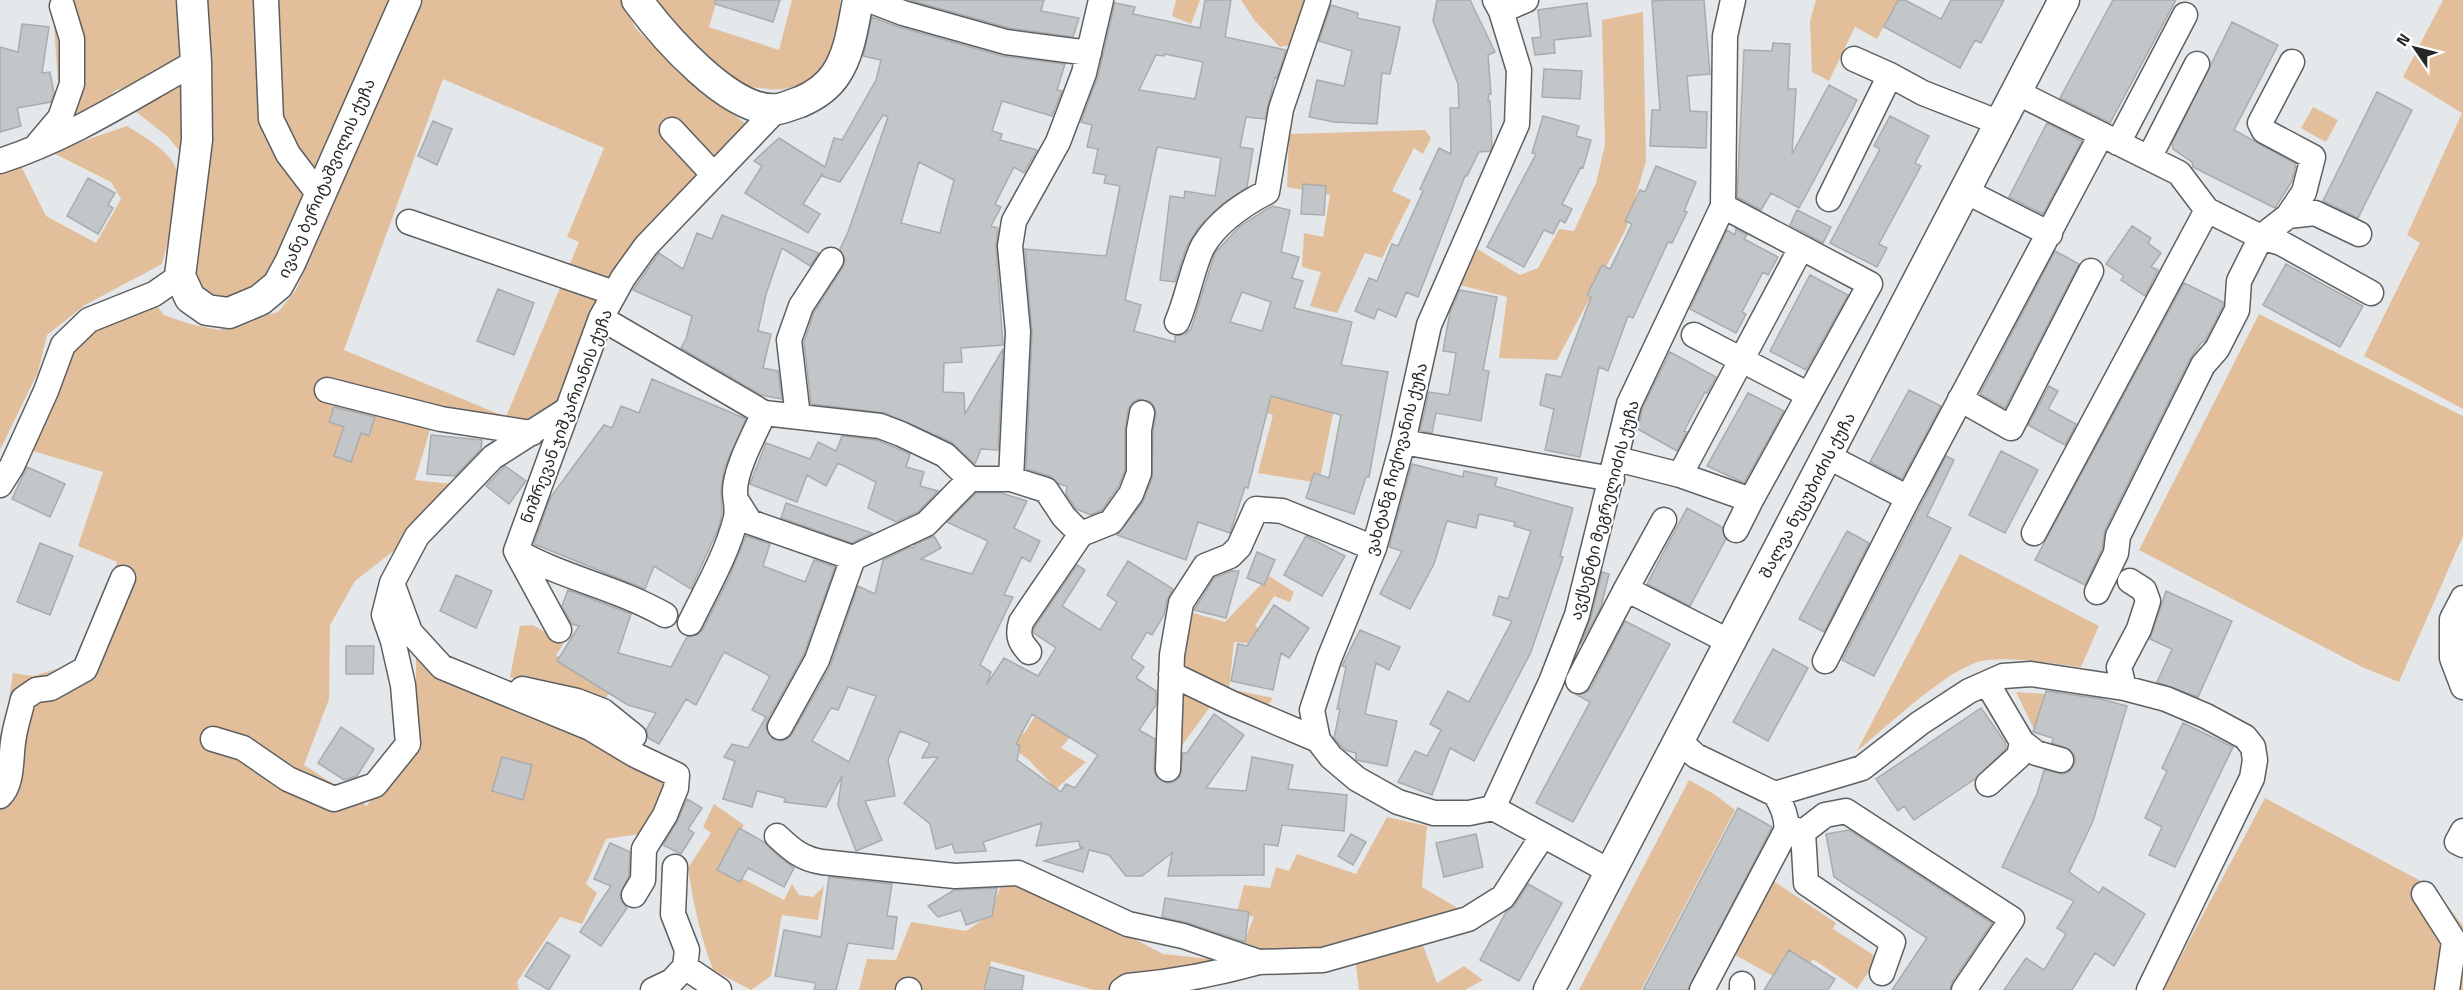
<svg xmlns="http://www.w3.org/2000/svg" width="2463" height="990" font-family="'Titillium Web','Noto Sans Georgian',sans-serif">
  <style>
    .green { fill: #e3be9a }
    .building { fill: #c2c6c8; stroke: #a8acae; stroke-width: 1.5; fill-rule: evenodd }
    .lines { fill: none; stroke-linecap: round; stroke-linejoin: round }
    .minor-casing { stroke: #5d6062; stroke-width: 27 }
    .major-casing { stroke: #5d6062; stroke-width: 33 }
    .minor { stroke: #fff; stroke-width: 24 }
    .major { stroke: #fff; stroke-width: 30 }
    .labels { text-anchor: middle; dominant-baseline: central; stroke-width: 4.5; stroke-linejoin: round; paint-order: stroke }
    .street-label { font-size: 16px; fill: #242627; stroke: #fff }
  </style>
  <rect width="100%" height="100%" fill="#e4e8ea"/>
  <path class="green" d="M52 0H183L187 57 151 82 116 90 94 111 66 128 61 120Z
    M205 0H395L273 273 255 291 227 298 208 293 194 276 206 173 213 75Z
    M422 0H624L635 28 698 88 750 127 610 284 567 271 579 242 567 237 604 148 443 79 344 350 506 417 562 283 600 296 558 405 511 426 435 413 415 480 461 485 410 538 355 581 330 625 329 699 304 765 367 806 398 757 416 689V655L532 707 660 777 677 795 646 833 606 839 586 884 597 893 582 924 560 917 517 982 519 990H0V758L13 673 33 676 74 664 94 630 117 562 78 546 103 472 33 451 74 343 98 321 154 302 164 315 190 324 219 330 278 312 296 290Z
    M657 0H717L709 27 779 50 792 0H840C840 10 840 22 838 32 832 66 803 94 768 89 761 88 752 88 746 85 711 67 679 30 657 0Z
    M1176 0H1200L1191 24 1172 16Z
    M1241 0H1315L1298 44 1280 47 1255 21Z
    M1816 0H1899L1877 39 1855 27 1829 81 1812 72 1810 21Z
    M2443 0H2463V409L2364 356 2420 243 2407 235 2462 113 2403 77Z
    M1643 12 1646 161 1626 229 1557 360 1499 358 1507 297 1456 284 1474 247 1520 275 1538 268 1559 229 1574 231 1596 183 1605 145 1602 20Z
    M185 83 182 154 168 137 135 111 171 86Z
    M2313 107 2338 120 2326 142 2301 128Z
    M127 126C141 135 166 149 174 164 187 186 168 239 162 264L85 305 47 335 38 372 0 450V168L19 162 46 216 96 243 121 199 111 182 51 152Z
    M1425 130 1431 138 1423 154 1414 148 1392 191 1411 200 1382 258 1365 253 1337 313 1310 306 1321 272 1302 267 1304 233 1323 237 1330 195 1287 187 1289 134Z
    M2259 314 2463 416V536L2399 682 2362 667 2139 550Z
    M1259 359 1342 370 1319 483 1258 473 1273 415 1249 406Z
    M1960 554 2099 626 2081 667C2054 664 2000 654 1975 663 1938 677 1889 725 1857 751Z
    M1269 576 1294 592 1290 602 1274 596 1255 626 1269 636 1267 645 1234 642 1229 689 1273 698 1262 713 1176 669 1190 612 1225 622Z
    M533 625 564 643 556 655 611 687 603 705 510 677 520 626Z
    M1177 684 1215 700 1178 751Z
    M2016 692 2045 694 2034 729Z
    M1036 714 1070 737 1061 748 1086 762 1056 789 1028 759 993 736 1004 719 1024 734Z
    M1689 780 1714 794 1735 810 1641 990H1579Z
    M2265 798 2434 888 2463 926V990H2163Z
    M714 804 744 825 720 867 784 900 792 884 799 895 813 897 824 886 818 920 782 915 771 976 751 990 713 970C701 938 693 903 688 868L711 833 703 827Z
    M1387 817 1427 826 1422 887 1464 912 1318 955 1272 953 1244 942 1254 917 1237 912 1244 885 1270 888 1276 867 1289 871 1297 854 1356 874Z
    M1006 872 1163 954 1247 963 1135 980 1110 990H1094L991 961 984 990H859L867 959 896 960 911 922 966 931 990 915Z
    M1769 878 1836 923 1833 929 1878 958 1857 989 1813 959 1810 963 1789 950 1773 976 1730 952Z
    M1421 940 1437 983 1464 966 1483 980 1465 990H1359L1355 957Z"/>
  <path class="building" d="M715 0H780L773 22 715 4Z
    M909 0H1044L1041 11 1079 18 1073 37 1009 28Z
    M1205 0H1231L1225 37 1286 50 1277 78 1275 77 1265 119 1246 117 1240 147 1253 149 1247 187 1222 204 1198 228 1186 248 1175 282 1160 280 1170 196 1184 198 1185 191 1215 196 1221 158 1157 147 1125 300 1141 305 1134 331 1175 342V336L1185 334 1191 329 1215 253 1240 226 1272 206 1290 210 1281 252 1299 257 1292 278 1303 281 1294 308 1352 322 1341 365 1388 372 1369 477H1366L1354 514 1306 498 1314 473 1329 478 1341 415 1271 396 1248 488 1245 487 1230 533 1198 522 1186 560 1117 535 1143 502 1152 478 1153 431 1156 415 1155 408 1151 402 1138 399 1132 403 1128 410 1125 430V470L1118 487 1102 510 1091 515 1076 509 1066 494 1067 486 1059 484 1050 476 1026 469 1032 333 1025 249 1106 256 1120 186 1104 183 1106 175 1093 173 1098 149 1087 147 1092 125 1081 122 1098 76 1115 3 1135 7 1133 14 1200 28ZM1165 54 1203 62 1195 99 1139 90 1156 55 1164 56ZM1242 292 1271 302 1262 331 1230 322Z
    M1437 0H1470L1495 52 1488 55 1491 94H1489L1488 101H1490L1492 147 1490 151 1479 152 1467 176H1465L1418 297 1406 292 1396 317 1378 309 1374 319 1355 311 1369 278 1377 281 1392 244 1398 246 1423 191 1420 189 1439 148 1451 154 1450 108H1459L1458 84 1433 21Z
    M1671 0H1704L1710 74 1687 76 1690 111 1707 112 1706 148 1650 146 1652 110H1660L1652 1Z
    M1898 0H1905L1941 19 1951 0H2004L1981 43 1975 40 1960 68 1884 27Z
    M2113 0H2176L2110 123 2060 98Z
    M1587 3 1591 36 1554 40 1555 53 1535 55 1532 38 1541 37 1538 10Z
    M1331 5 1358 13 1357 18 1400 27 1390 74 1382 73 1377 124 1334 122 1309 117 1317 80 1344 86 1352 51 1319 41Z
    M872 17 899 27 1002 56 1065 64 1057 90 1062 91 1052 116 1002 101 992 131 1002 134 1000 140 1037 150 1024 173 1014 167 995 204 1001 207 991 226 998 228 996 247 1003 345 961 348 962 362 944 363 943 392 964 393 965 414 1003 349 998 450 981 449 975 464 951 442 885 413 811 404 804 342 814 312 843 267 845 260 840 249 848 232 888 117 883 115 840 182 822 176 823 173 803 204 820 214 808 233 745 193 762 166 754 161 779 138 825 167 834 138 842 140 876 80 881 60 863 56ZM919 162 954 180 940 233 901 223Z
    M2232 22 2278 45 2234 130 2296 164 2292 181 2275 208 2193 167 2192 162 2173 149 2172 143Z
    M22 24 49 27 42 73 50 72 54 93 51 102 17 108 21 126 0 132V47L18 52Z
    M1773 43 1790 44 1788 89H1796L1792 154 1829 85 1857 100 1799 208 1771 193 1761 210 1737 197 1744 50 1772 51Z
    M1544 69 1582 71 1580 99 1542 97Z
    M2377 92 2412 110 2358 218 2323 201Z
    M1543 116 1579 126 1576 136 1591 140 1583 168 1581 167 1562 204 1572 209 1565 223 1560 220 1553 234 1544 230 1524 267 1487 247 1536 154 1532 153Z
    M1890 116 1929 136 1915 163 1921 166 1879 244 1887 248 1877 267 1830 243 1880 149 1874 146Z
    M433 121 452 129 437 165 418 156Z
    M2047 123 2082 141 2043 214 2009 197Z
    M1656 166 1696 182 1684 211 1687 212 1672 243 1668 242 1633 318 1628 316 1608 371 1599 367 1580 457 1545 450 1554 409 1540 405 1546 374 1561 377 1591 297 1587 295 1602 265 1610 269 1632 224 1625 221 1640 190 1645 192Z
    M88 178 115 193 108 205 113 208 98 234 67 216Z
    M1303 184 1326 186 1324 215 1301 214Z
    M1797 210 1831 227 1823 243 1790 225Z
    M722 215 819 253 810 266 782 248 766 294 758 331 771 334 763 368 778 371 782 399 761 395 681 348 686 339 692 316 633 290 659 253 683 269 697 233 712 239Z
    M2132 226 2151 238 2148 243 2161 253 2151 267 2158 270 2145 296 2121 280 2124 276 2106 264Z
    M1736 229 1747 235 1744 239 1778 257 1768 275 1763 272 1742 312 1746 314 1736 333 1690 309 1727 230 1735 235Z
    M2055 251 2079 264 2005 408 1980 394Z
    M2286 264 2363 306 2340 347 2263 305Z
    M1810 275 1848 295 1806 370 1770 351Z
    M2184 283 2223 302V306L2205 341 2201 343 2190 359 2105 530 2102 549 2085 585 2035 560Z
    M498 289 534 303 514 355 477 341Z
    M1460 290 1497 297 1483 370 1489 371 1481 421 1436 413 1432 433 1420 431 1429 392 1449 395 1456 353 1443 351 1450 312Z
    M1670 352 1716 377 1707 393 1705 392 1684 431 1687 432 1677 451 1638 429 1642 409Z
    M652 379 746 419 724 469 721 490 722 513 719 527 691 589 654 566 645 589 534 544 550 498 604 425 612 428 621 406 639 413Z
    M2049 386 2058 391 2048 409 2076 424 2065 445 2028 425Z
    M1909 390 1941 406 1902 479 1870 462Z
    M1748 393 1784 411 1744 483 1707 466Z
    M334 407 375 417 369 436 361 433 351 462 334 456 344 427 329 422Z
    M431 435 482 440 481 449 455 476 427 474Z
    M842 436 877 440 910 454 906 467 924 472 920 486 938 491 918 512 896 522 868 508 876 482 838 463 826 486 807 475 797 502 750 484 766 443 810 459 818 442 836 451Z
    M2001 451 2038 470 2005 533 1969 515Z
    M1946 456 1954 460 1927 516 1951 528 1874 676 1842 660Z
    M1412 464 1463 477 1464 471 1497 478 1495 486 1573 508 1560 556 1563 557 1531 652 1474 761 1450 748 1432 795 1398 782 1415 751 1427 756 1441 730 1430 724 1448 691 1469 702 1512 621 1493 615 1499 596 1508 599 1531 531 1514 526 1515 522 1479 514 1476 528 1447 521 1434 564 1410 609 1380 594 1402 551 1389 547Z
    M505 466 526 481 509 504 486 486Z
    M27 467 65 484 50 517 12 499Z
    M976 493H1001L1027 501 1014 528 1040 541 1030 562 1022 557 1004 595 1013 597 980 665 991 672 987 684 1004 658 1038 676 1056 648 1034 633V628L1077 565 1085 570 1062 606 1100 630 1117 602 1107 595 1128 561 1173 589 1167 600 1164 615 1152 635 1147 632 1131 658 1144 667 1136 678 1156 691V705L1139 730 1155 739 1154 768 1156 776 1167 783 1174 782 1180 777 1183 753H1187L1214 714 1244 735 1206 788 1246 791 1252 757 1293 765 1288 789 1347 795 1344 831 1282 825 1278 846 1264 844V875L1168 876 1172 853 1142 876H1126L1109 855 1089 850 1083 872 1044 861 1083 848 1080 847 1079 841 1036 846 1042 823 983 842 986 851 955 853 952 844 936 849 930 824 904 803 938 757 922 758 930 743 900 731 888 760 895 796 865 801 882 840 856 851 838 805 842 776 826 807 784 802 785 798 757 791 752 807 723 799 735 761 724 757 732 744 748 748 766 717 752 710 770 676 724 652 696 705 686 699 659 744 648 738 646 730 656 713 628 705 557 661 579 626 572 624 562 606 568 590 631 614 618 653 671 667 687 637 697 635 703 629 729 578 746 536 770 544 763 566 805 582 814 560 835 567 804 654 767 721 766 728 773 739 780 741 787 739 792 734 830 667 858 586 875 594 883 560 910 547 913 548 914 545 934 536 941 548 921 559 972 574 988 541 947 522ZM848 687 876 696 849 762 812 741 831 708 838 710ZM1032 714 1098 755 1075 788 1066 784 1061 792 1017 760 1020 746 1016 744Z
    M786 503 872 533 852 543 781 518Z
    M1687 508 1722 527 1726 539 1690 606 1647 584Z
    M1847 531 1869 543 1824 632 1799 619Z
    M1306 536 1345 556 1322 596 1284 575Z
    M40 543 73 556 50 615 17 602Z
    M1257 552 1275 560 1264 585 1247 578Z
    M1231 571H1239L1226 618 1194 610 1214 578Z
    M1602 572 1609 574 1601 607 1580 645 1591 618Z
    M456 575 492 591 476 628 440 611Z
    M2166 591 2232 621 2198 697 2157 682 2172 649 2150 639Z
    M1274 605 1309 628 1289 658 1281 653 1273 690 1231 681 1238 644 1247 646Z
    M1625 621 1670 644 1573 822 1536 803 1590 702 1577 695 1585 693 1591 688Z
    M1360 630 1400 647 1389 670 1376 663 1365 714 1397 721 1387 766 1356 760V753L1345 750 1334 738 1340 709H1337L1346 667 1342 666Z
    M346 646H374L373 674H346Z
    M1773 649 1808 668 1768 741 1733 722Z
    M2046 691 2101 699 2127 706 2093 821 2069 872 2099 893 2103 887 2145 914 2114 966 2095 953 2072 990H2004L2026 958 2044 970 2066 934 2057 928 2074 901 2002 867 2037 794 2044 770 2064 774 2070 771 2075 763V756L2071 750 2052 743 2053 738 2033 732Z
    M1981 708 2005 742 2006 749 1975 779 1914 820 1904 806 1898 811 1876 779Z
    M2183 723 2233 747 2175 867 2149 855 2162 827 2145 818 2167 771 2162 768Z
    M341 727 374 749 357 776 344 780 318 763Z
    M502 757 532 765 523 800 492 791Z
    M687 799 702 808 688 829 694 833 681 854 663 845 677 822Z
    M1738 808 1772 827 1688 990H1643Z
    M739 828 764 842 778 856 794 868 784 887 748 868 740 882 717 870Z
    M1849 830 1992 923 1952 982 1950 990H1892L1927 938 1834 877 1826 834Z
    M1351 834 1366 842 1353 865 1338 856Z
    M1476 834 1483 867 1444 877 1436 843Z
    M610 843 630 852 629 876 620 894 622 902 627 908 601 946 580 932 611 886 594 879Z
    M829 877 892 884 887 916 897 917 893 949 848 943 836 990H814L816 983 775 976 784 930 821 937Z
    M1528 884 1562 903 1519 981 1480 960 1506 912 1515 905Z
    M997 888 992 916 966 925 961 910 938 917 928 906 954 890Z
    M1165 898 1249 912 1245 942 1188 923 1162 917Z
    M547 942 570 956 549 990 525 976Z
    M1789 950 1835 979 1828 990H1764Z
    M990 967 1024 976 1022 990H984Z"/>
  <g class="lines">
    <defs>
      <path id="minor" d="M266 0 271 119 288 154 320 196
        M869 0 903 13 1006 42 1089 53
        M1495 0 1501 11 1519 70 1517 124 1429 325 1403 442 1374 548 1329 659 1312 710 1318 740 1331 757 1357 779 1398 802 1434 813H1469L1493 808 1611 872
        M1501 11 1526 0
        M1854 59 1890 75 1923 93 2000 123
        M2016 92 2179 173 2207 210 2261 237 2281 243 2371 293
        M672 130 714 175
        M2118 143 2185 15
        M38 144 60 118 72 84V39L62 6
        M2149 158 2197 64
        M0 161C71 138 131 98 196 62
        M1965 191 2050 234
        M1829 199 1890 75
        M2288 216 2315 213 2359 234
        M409 222 614 293
        M601 318 764 413 880 426 901 434 945 455 970 479H1011L1046 490 1064 517 1081 534
        M1177 322C1187 300 1193 265 1203 246 1218 221 1242 205 1267 192L1281 109 1318 0
        M1694 335 1809 395
        M327 390 441 419 532 433
        M1960 399 2011 428 2091 271
        M565 411 493 457 417 536 392 583 410 632 442 667 590 728 635 755 677 775 676 788 665 815 644 849 643 880 634 895
        M798 417 789 340 801 306 831 260
        M1403 442 1612 479
        M1827 456 1908 498
        M1617 459 1680 475 1751 500 1870 284 1723 206
        M1680 475 1801 248
        M1011 479 1018 332 1010 246 1014 221 1058 142 1084 73 1101 0
        M0 485 12 466 46 391 63 345 89 320 154 294 180 276
        M738 503 750 522 853 558 926 524 970 479
        M1736 530 1751 500
        M2034 533 2207 210
        M1081 534 1111 522 1131 494 1139 473V430L1142 413
        M517 553 559 630
        M1626 589 1664 520
        M2097 592 2116 553 2118 536 2203 365 2217 349 2237 310 2239 281 2261 237 2288 216 2304 192 2313 157 2264 131 2260 123 2292 62
        M2463 598 2452 619V658L2463 687
        M665 615C618 588 563 578 516 551L601 318 623 278 646 246 777 109
        M690 623C706 590 727 554 736 518 738 507 735 501 735 491 735 469 755 433 764 413
        M1029 652C1020 642 1017 636 1021 622L1081 534
        M1825 661 1908 498 2101 135
        M1171 674 1231 703 1318 740
        M1578 681 1626 589 1730 642
        M1987 683 2022 742 2019 756 1988 784
        M2124 688 2119 667 2139 629 2148 601 2144 590 2130 581
        M522 689 577 701 603 711 634 736
        M780 727 817 660 853 558
        M213 739 243 748 288 779 334 799 375 785 408 744 403 685 393 641 384 615 392 583
        M1679 741 1696 756 1775 794 1862 768 1920 723 1969 691 2003 676 2031 674 2124 688 2166 699 2206 716 2245 737 2253 747 2255 760 2252 778 2149 990
        M2022 742 2036 753 2061 760
        M1168 769 1172 655 1181 603 1205 566 1230 556 1239 547 1256 509 1282 511 1374 548
        M0 796C14 783 10 754 14 736 16 724 20 712 23 699L36 690 51 688 85 669 123 578
        M1493 808 1551 682 1577 615 1629 404 1723 206 1725 36 1733 0
        M1787 827 1803 832 1825 815 1846 811 2012 919 1964 990
        M2463 831 2457 842 2463 845
        M1803 832 1806 883 1893 942 1882 973
        M777 836C792 850 802 859 822 862L955 876 1018 873 1128 924 1183 936 1259 962 1323 960 1468 919 1503 897 1543 835
        M2424 894 2454 941 2447 990
        M685 967 719 990
        M1742 984V990
        M653 990 672 981 685 967 687 950 673 914 675 867
        M908 990H909
        M1122 990 1128 986C1173 982 1216 974 1259 962
        M1702 990 1786 831C1788 818 1782 805 1775 794"/>
      <path id="major" d="M192 0 196 62 197 140 180 276 190 298 207 310 229 313 260 300 278 285 290 263 406 0
        M637 0C662 34 731 115 778 109 785 108 793 104 800 102 814 96 827 88 836 74 850 53 853 25 858 0
        M1549 990 2064 0"/>
    </defs>
    <use href="#minor" class="minor-casing"/>
    <use href="#major" class="major-casing"/>
    <use href="#minor" class="minor"/>
    <use href="#major" class="major"/>
  </g>
  <g class="labels">
    <g class="street-label">
      <text transform="translate(326 178) rotate(-66)">ივანე ბერიტაშვილის ქუჩა</text>
      <text transform="translate(566 416) rotate(-69)">ნიშრევან ჯიშკარიანის ქუჩა</text>
      <text transform="translate(1396 459) rotate(-75)">ვახტანგ ჩიქოვანის ქუჩა</text>
      <text transform="translate(1807 495) rotate(-62)">შალვა ნუცუბიძის ქუჩა</text>
      <text transform="translate(1604 510) rotate(-75)">ავქსენტი მეგრელიძის ქუჩა</text>
    </g>
  </g>
  <g transform="translate(2415 48) rotate(305)" stroke="#ffffff" stroke-width="4.5" paint-order="stroke">
  <path d="M0-4.5L10 22L0 15L-10 22Z" fill="#242627"/>
  <text y="-9" font-size="16" font-weight="bold" text-anchor="middle" fill="#242627">N</text>
  </g>
</svg>
